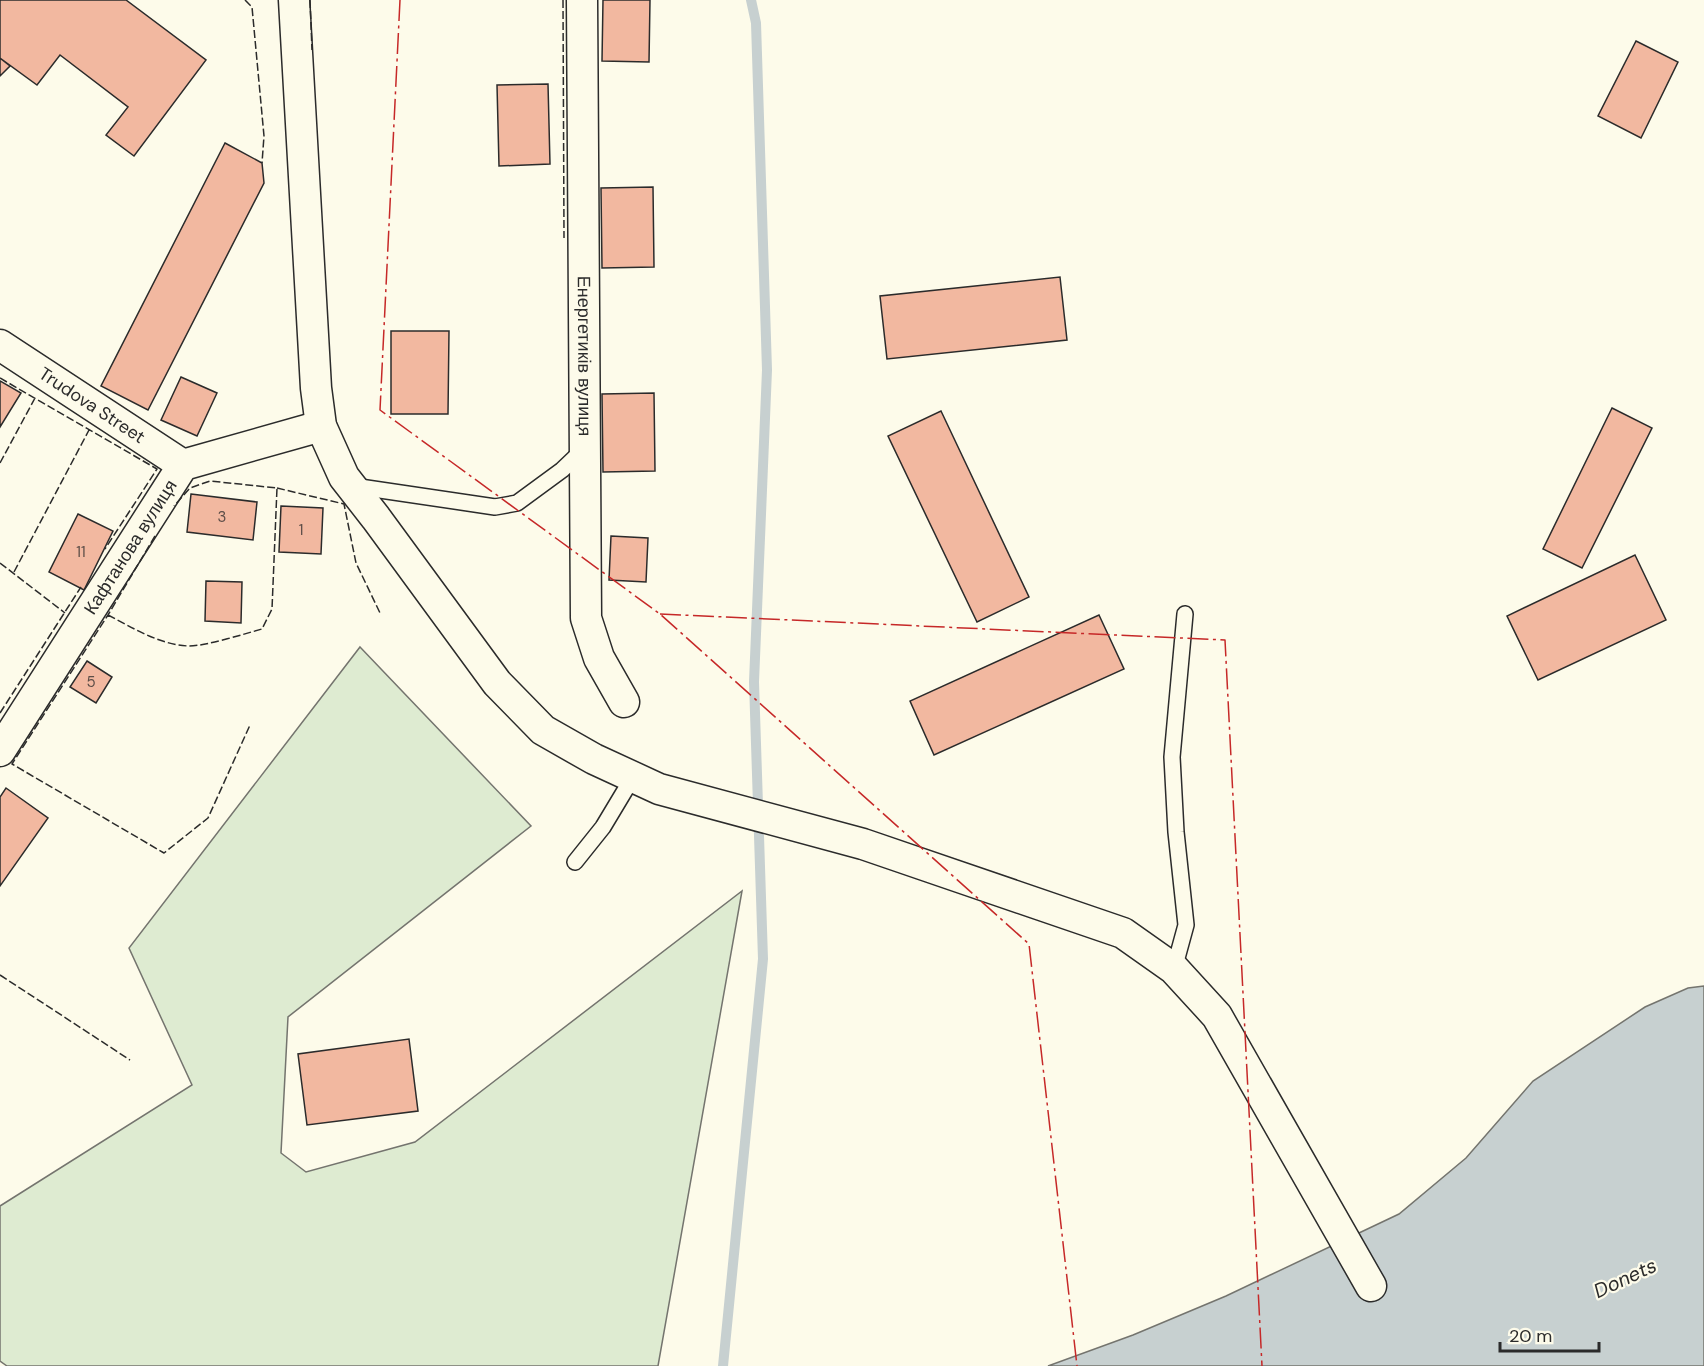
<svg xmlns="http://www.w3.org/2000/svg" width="1704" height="1366" font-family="'DM Sans',sans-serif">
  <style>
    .green { fill: #deebd1; stroke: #74746e; stroke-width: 1.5 }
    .water { fill: #c7d0d0; stroke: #74746e; stroke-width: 1.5 }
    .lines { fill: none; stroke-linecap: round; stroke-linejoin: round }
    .stream { stroke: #c7d0d0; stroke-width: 10 }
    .building { fill: #f2b8a0; stroke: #2b2b2b; stroke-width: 1.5 }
    .service-casing { stroke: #2b2b2b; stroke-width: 18 }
    .minor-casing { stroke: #2b2b2b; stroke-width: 33 }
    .service { stroke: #fdfbea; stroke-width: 15 }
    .minor { stroke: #fdfbea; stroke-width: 30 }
    .fence { stroke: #2b2b2b; stroke-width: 1.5; stroke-dasharray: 8 3; stroke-linecap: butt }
    .power { stroke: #c62828; stroke-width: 1.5; stroke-dasharray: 21 4.5 3 4.5; stroke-linecap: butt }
    .labels { text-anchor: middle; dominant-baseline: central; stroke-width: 4.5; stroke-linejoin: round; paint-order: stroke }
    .number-label { font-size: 15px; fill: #5d4e48 }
    .street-label { font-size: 18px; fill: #2b2b2b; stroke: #fdfbea }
    .water-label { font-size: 20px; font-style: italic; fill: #2b2b2b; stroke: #fdfbea }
  </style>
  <rect width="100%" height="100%" fill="#fdfbea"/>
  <path class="green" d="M360 647 531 826 288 1017 281 1153 306 1172 415 1142 742 891 658 1366H7L0 1361V1206L192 1085 129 948Z"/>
  <path class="water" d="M1704 986V1366H1048L1133 1335 1226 1296 1399 1214 1466 1158 1533 1081 1645 1007 1688 988Z"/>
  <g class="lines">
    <path class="stream" d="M723 1366 763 959 754 682 767 370 756 23 751 0"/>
  </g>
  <path class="building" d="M0 0H126L206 60 134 156 106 135 128 107 60 55 37 85 0 58Z
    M603 0H650L649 62 602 61Z
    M1636 41 1678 62 1641 138 1598 116Z
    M0 58 10 66 0 76Z
    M548 84 550 164 499 166 497 85Z
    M225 143 262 163 264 183 148 410 101 386Z
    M653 187 654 267 602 268 601 188Z
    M1060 277 1067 340 887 359 880 296Z
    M391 331H449L448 414H391Z
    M181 377 217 393 197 436 161 420Z
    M0 381 21 393 0 427Z
    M654 393 655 471 603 472 602 394Z
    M1612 408 1652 428 1582 568 1543 549Z
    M941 411 1029 597 977 622 888 436Z
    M191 494 257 502 253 540 187 532Z
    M281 506 323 508 321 554 279 552Z
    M78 514 113 531 84 590 49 572Z
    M611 536 648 538 646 582 609 580Z
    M1635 555 1666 620 1538 680 1507 616Z
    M206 581 242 582 241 623 205 621Z
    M1099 615 1124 669 934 755 910 701Z
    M87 661 112 677 96 703 70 687Z
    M6 788 48 818 0 886V797Z
    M409 1039 418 1111 307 1125 298 1054Z"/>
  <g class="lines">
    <defs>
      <path id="service" d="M353 486 495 507 517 503 562 470 584 449
        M575 862 603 827 633 777
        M1174 969 1186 925 1176 832 1172 757 1185 614"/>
      <g id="minor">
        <path d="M294 0 316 388 321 426 344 477 376 518 497 683 543 730 594 759 659 789 863 844 1123 933 1174 969 1217 1016 1371 1286"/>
        <path id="s1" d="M582 0 586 618 599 658 624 702"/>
        <path id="s2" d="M0 345 183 465"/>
        <path id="s3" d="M0 751 183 465 321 426"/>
      </g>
    </defs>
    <use href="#service" class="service-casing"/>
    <use href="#minor" class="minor-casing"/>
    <use href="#service" class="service"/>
    <use href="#minor" class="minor"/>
    <path class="fence" d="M245 0 252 7 264 136 262 163
      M310 0 312 50
      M563 0 564 238
      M0 378 157 469 105 549
      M0 463 35 398
      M277 488 344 504 356 563 381 615
      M155 536 108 615 12 764 164 853 208 818 250 725
      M0 563 65 613
      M14 572 89 430
      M108 615C133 628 160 645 189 646 206 646 244 634 262 629L272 609 277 488 210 481 190 488 174 506
      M0 713 81 587
      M0 975 130 1060"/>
    <path class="power" d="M400 0 380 410 660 614 1029 944 1077 1366
      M660 614 1225 640 1262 1366"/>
  </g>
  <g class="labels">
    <g class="number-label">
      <text x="222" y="517">3</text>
      <text x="301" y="530">1</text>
      <text x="81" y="552">11</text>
      <text x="91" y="682">5</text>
    </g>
    <g class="street-label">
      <text stroke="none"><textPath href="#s1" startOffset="356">Енергетиків вулиця</textPath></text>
      <text stroke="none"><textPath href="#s2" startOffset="110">Trudova Street</textPath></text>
      <text stroke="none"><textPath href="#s3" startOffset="242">Кафтанова вулиця</textPath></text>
    </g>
    <g class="water-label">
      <text transform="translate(1625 1278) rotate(-25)">Donets</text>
    </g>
  </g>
  <path d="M1500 1342v9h99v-9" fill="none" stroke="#2b2b2b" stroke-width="3"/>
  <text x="1509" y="1342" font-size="18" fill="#2b2b2b" stroke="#fdfbea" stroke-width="4.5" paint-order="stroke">20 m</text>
</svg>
